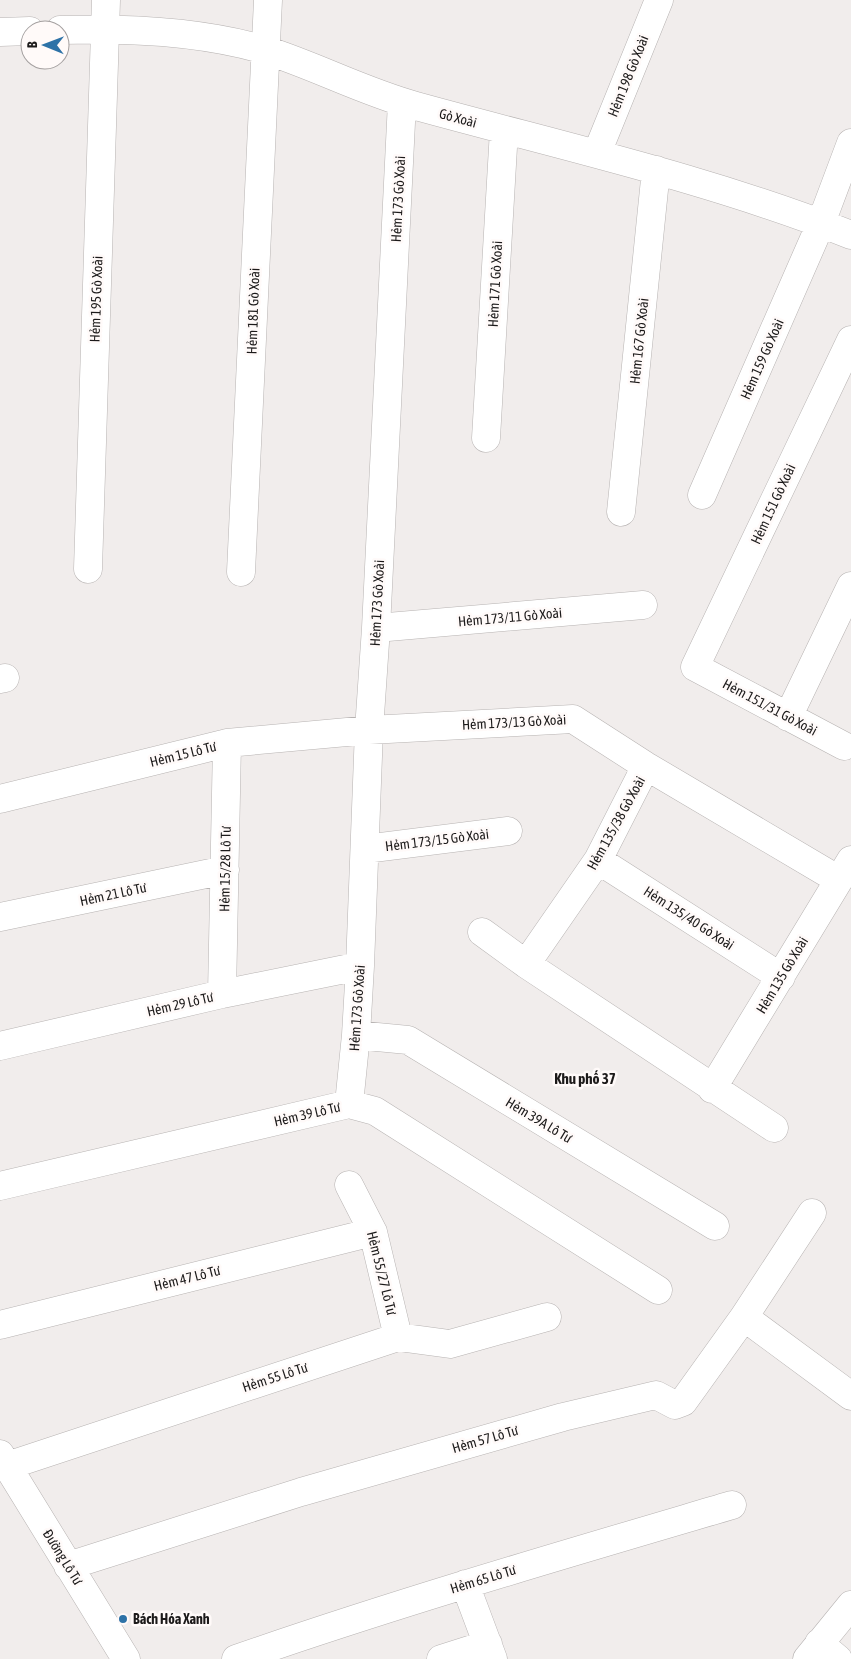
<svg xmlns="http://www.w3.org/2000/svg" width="851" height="1659" font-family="'Asap Condensed',sans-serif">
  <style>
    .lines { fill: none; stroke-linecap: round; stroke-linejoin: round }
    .minor-casing { stroke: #b7b3b2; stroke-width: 29 }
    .minor { stroke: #fff; stroke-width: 28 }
    .poi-dot { fill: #2d72a7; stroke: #fffaf9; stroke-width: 2 }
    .labels { text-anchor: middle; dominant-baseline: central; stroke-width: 5; stroke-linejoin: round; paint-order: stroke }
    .street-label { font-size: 14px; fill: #1c1a1a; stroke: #fffaf9 }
    .poi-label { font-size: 14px; font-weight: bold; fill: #1c1a1a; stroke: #fffaf9; text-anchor: start }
    .neighbourhood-label { font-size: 15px; font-weight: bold; fill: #1c1a1a; stroke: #fffaf9 }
  </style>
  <rect width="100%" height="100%" fill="#f1edec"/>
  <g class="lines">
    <defs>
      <path id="minor" d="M60 30C126 28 201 31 265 50 316 66 364 92 416 106 561 146 710 179 851 235
        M0 32 30 31
        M597 153 659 0
        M486 438 504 130
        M702 495 821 223 851 143
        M621 512 656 170
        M88 569 106 0
        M241 572 268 0
        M376 628 643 605
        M0 679 5 678
        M788 717 851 586
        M844 746 695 667 851 340
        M0 799 227 743 369 730 573 719 646 766 839 880
        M365 849 508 831
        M598 860 781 977
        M0 917 225 870
        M482 932 526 964 774 1128
        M526 964 598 860 646 766
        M222 994 227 743
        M356 1035 408 1040 715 1226
        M0 1046 222 994 360 966
        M712 1089 851 860
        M349 1104 356 1035 360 966 369 730 376 628 402 102
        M349 1185 373 1232 398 1337
        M0 1186 349 1104 375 1111 658 1290
        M744 1317 851 1396
        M0 1325 373 1232
        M0 1454 126 1659
        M7 1466 398 1337 450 1344 547 1317
        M68 1566 301 1492 563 1417 656 1395 675 1405 683 1402 744 1317 812 1213
        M465 1584 493 1659
        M819 1643 838 1659
        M236 1659C400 1602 566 1554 732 1505
        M441 1659 488 1644
        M807 1659 851 1605"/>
    </defs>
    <use href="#minor" class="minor-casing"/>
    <use href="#minor" class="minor"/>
  </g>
  <circle class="poi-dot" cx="123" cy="1619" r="5"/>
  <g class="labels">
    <g class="street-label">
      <text transform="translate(628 76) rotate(-68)">Hẻm 198 Gò Xoài</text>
      <text transform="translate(458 118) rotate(15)">Gò Xoài</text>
      <text transform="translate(398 199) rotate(-87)">Hẻm 173 Gò Xoài</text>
      <text transform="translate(495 284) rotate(-87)">Hẻm 171 Gò Xoài</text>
      <text transform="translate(96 299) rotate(-88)">Hẻm 195 Gò Xoài</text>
      <text transform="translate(253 311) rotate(-88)">Hẻm 181 Gò Xoài</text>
      <text transform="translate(639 341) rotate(-84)">Hẻm 167 Gò Xoài</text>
      <text transform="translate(762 359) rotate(-66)">Hẻm 159 Gò Xoài</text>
      <text transform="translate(773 504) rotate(-65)">Hẻm 151 Gò Xoài</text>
      <text transform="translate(377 603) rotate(-87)">Hẻm 173 Gò Xoài</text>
      <text transform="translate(510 617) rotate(-5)">Hẻm 173/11 Gò Xoài</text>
      <text transform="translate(770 707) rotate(28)">Hẻm 151/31 Gò Xoài</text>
      <text transform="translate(514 722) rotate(-3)">Hẻm 173/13 Gò Xoài</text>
      <text transform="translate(183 754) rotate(-14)">Hẻm 15 Lô Tư</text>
      <text transform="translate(616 823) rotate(-61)">Hẻm 135/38 Gò Xoài</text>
      <text transform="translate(437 840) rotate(-7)">Hẻm 173/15 Gò Xoài</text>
      <text transform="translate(225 869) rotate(-89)">Hẻm 15/28 Lô Tư</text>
      <text transform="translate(113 894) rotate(-12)">Hẻm 21 Lô Tư</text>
      <text transform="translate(689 918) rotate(33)">Hẻm 135/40 Gò Xoài</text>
      <text transform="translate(782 975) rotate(-59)">Hẻm 135 Gò Xoài</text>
      <text transform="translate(180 1004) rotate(-13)">Hẻm 29 Lô Tư</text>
      <text transform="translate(357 1008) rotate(-86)">Hẻm 173 Gò Xoài</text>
      <text transform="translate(307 1114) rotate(-13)">Hẻm 39 Lô Tư</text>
      <text transform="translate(539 1120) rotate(31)">Hẻm 39A Lô Tư</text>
      <text transform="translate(382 1273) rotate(76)">Hẻm 55/27 Lô Tư</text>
      <text transform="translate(187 1278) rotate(-14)">Hẻm 47 Lô Tư</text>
      <text transform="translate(275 1377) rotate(-18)">Hẻm 55 Lô Tư</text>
      <text transform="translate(485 1439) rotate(-16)">Hẻm 57 Lô Tư</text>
      <text transform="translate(63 1557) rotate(58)">Đường Lô Tư</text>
      <text transform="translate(483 1579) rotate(-17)">Hẻm 65 Lô Tư</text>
    </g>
    <g class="poi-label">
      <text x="133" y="1619">Bách Hóa Xanh</text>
    </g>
    <g class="neighbourhood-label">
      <text x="585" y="1078">Khu phố 37</text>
    </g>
  </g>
  <g transform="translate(45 45) rotate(271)"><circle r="24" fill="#fffaf9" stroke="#a4a0a0"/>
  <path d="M0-4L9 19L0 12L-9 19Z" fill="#2d72a7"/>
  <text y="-8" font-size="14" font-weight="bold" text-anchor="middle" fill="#1c1a1a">B</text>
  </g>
</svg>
